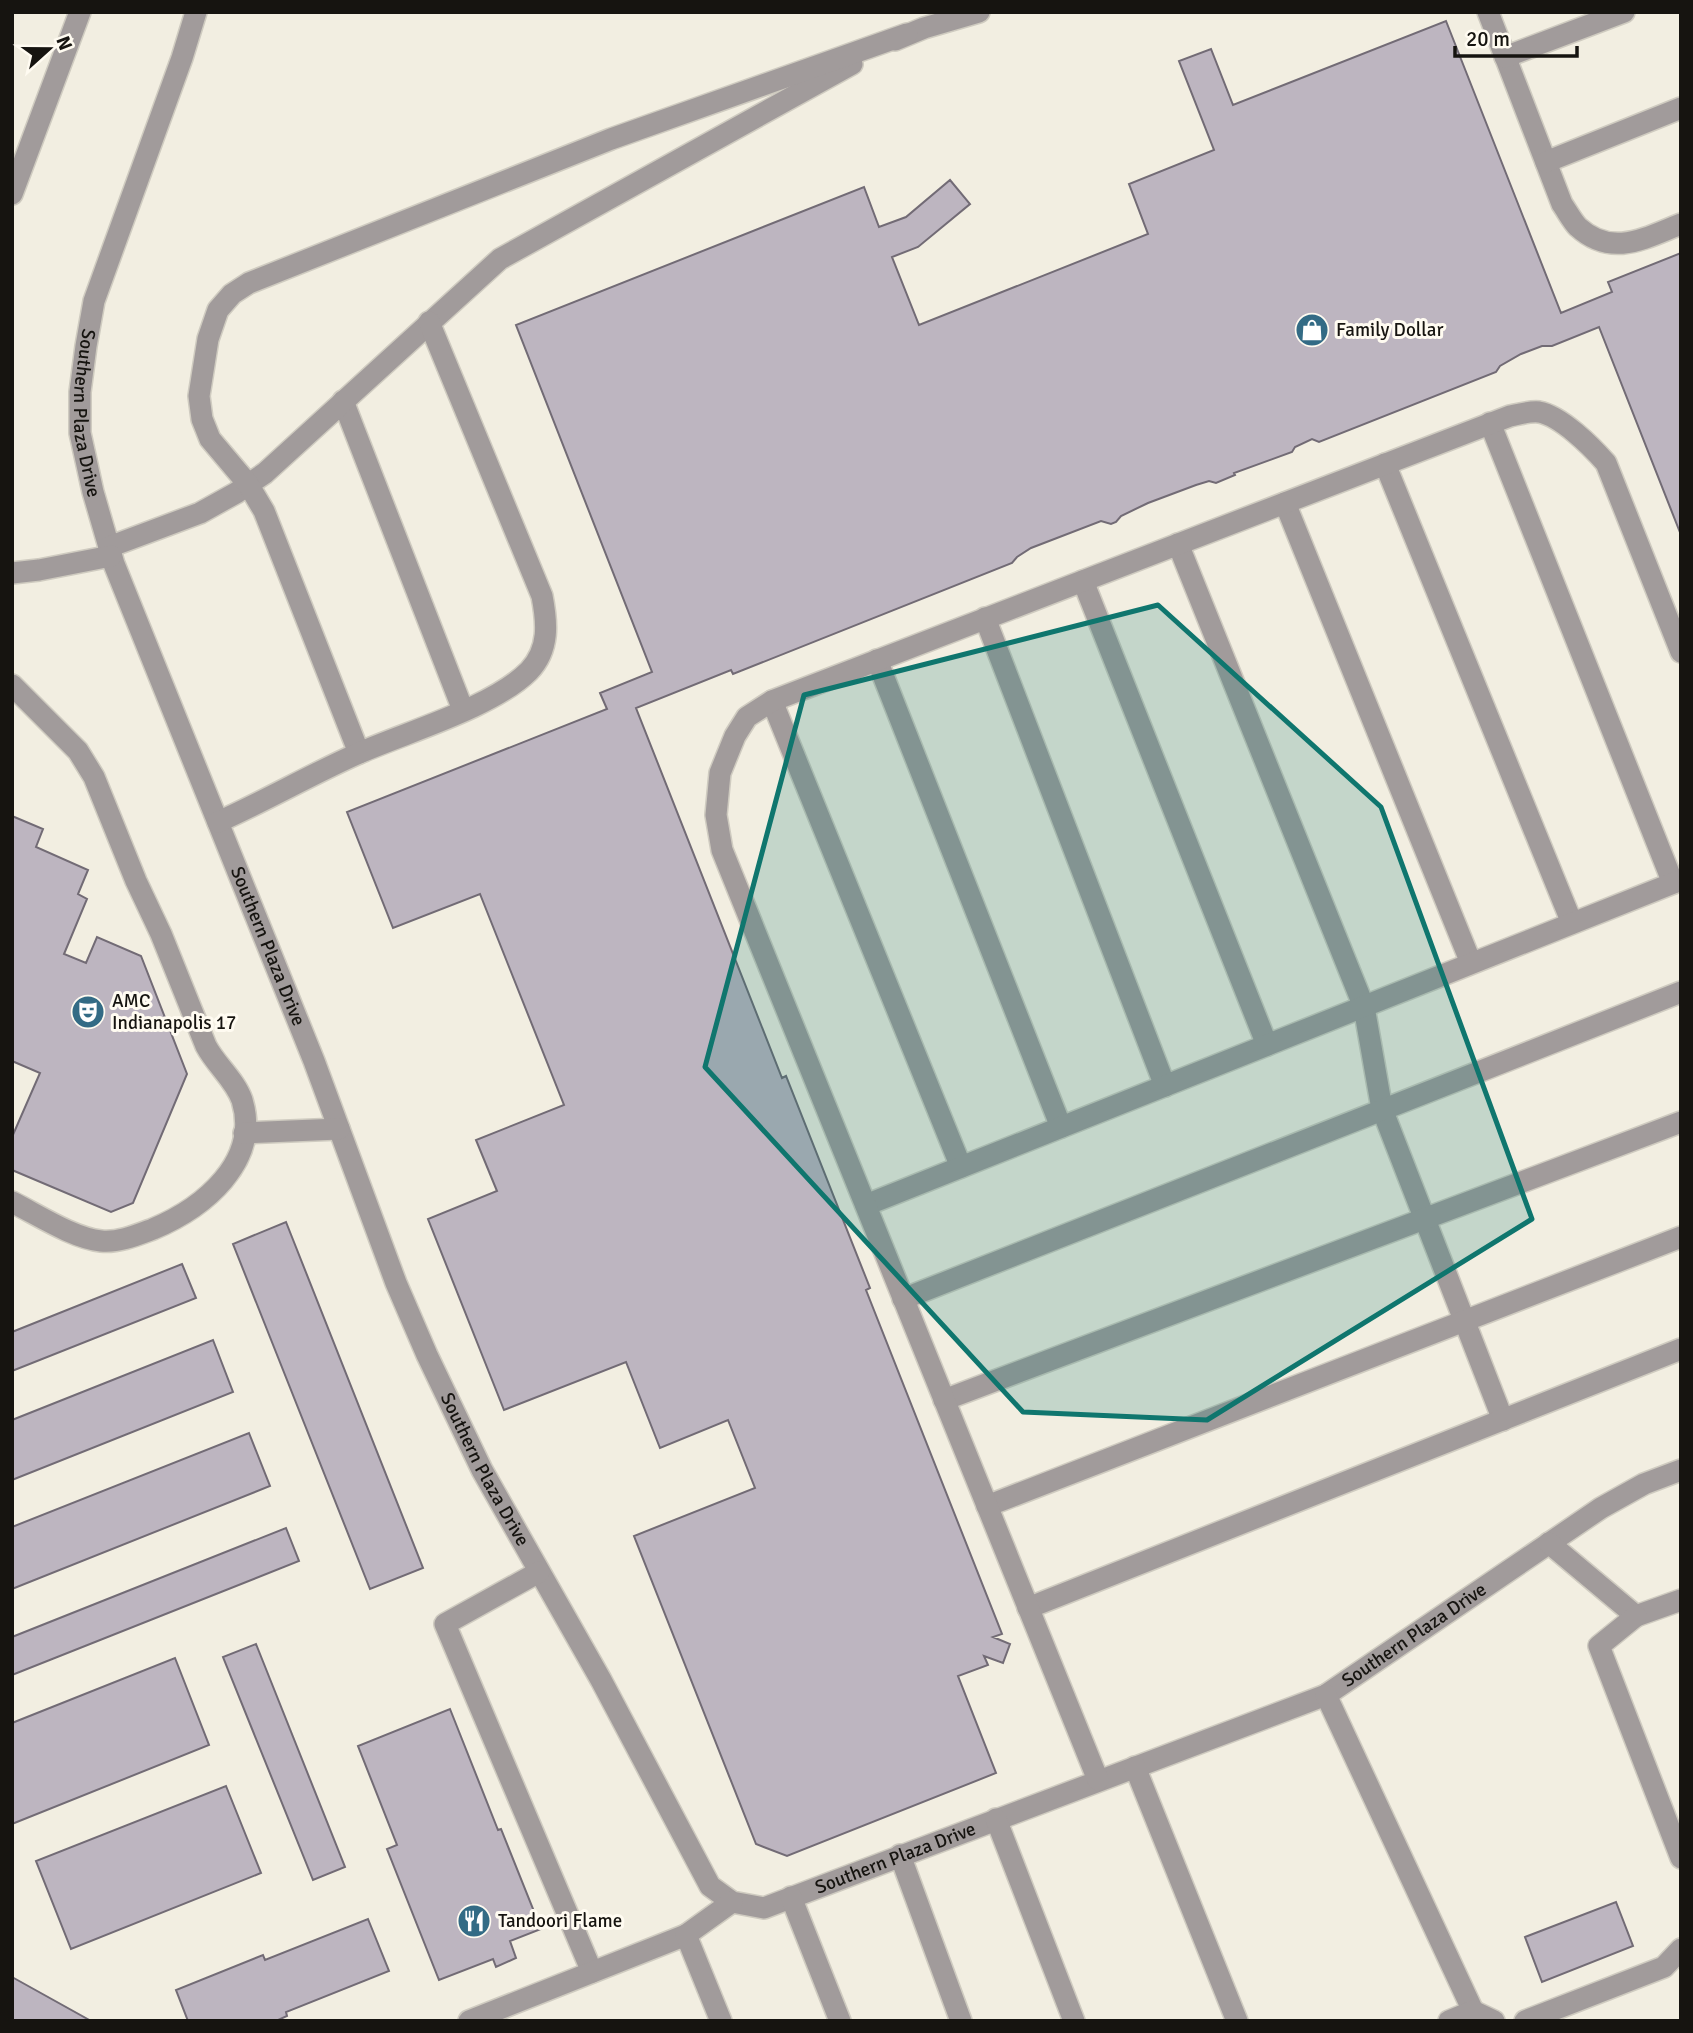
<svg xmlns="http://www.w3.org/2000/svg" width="1693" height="2033" font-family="Signika,sans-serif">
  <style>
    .building { fill: #bdb5c0; stroke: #726b75; stroke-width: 2 }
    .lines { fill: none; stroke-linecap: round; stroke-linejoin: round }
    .minor-casing { stroke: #cfcbc0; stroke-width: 24 }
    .minor { stroke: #a19b9b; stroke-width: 21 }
    .marked { fill: #0f766e; fill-opacity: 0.2; stroke: #0f766e; stroke-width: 5; stroke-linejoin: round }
    .labels { text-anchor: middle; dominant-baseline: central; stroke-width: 6; stroke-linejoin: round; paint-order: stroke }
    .poi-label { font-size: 19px; fill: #161410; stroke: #fffbf1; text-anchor: start }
    .street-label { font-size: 19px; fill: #161410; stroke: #fffbf1 }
  </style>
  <rect width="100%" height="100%" fill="#f2eee1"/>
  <path class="building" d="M1446 21 1561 313 1612 292 1608 282 1681 253V535L1599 327 1552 346H1542L1521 354 1500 366 1496 372 1319 442 1312 439 1295 447 1292 452 1234 473 1235 475 1216 483 1209 481 1196 485 1148 503 1121 516 1116 522 1111 524 1101 521 1031 548 1017 557 1012 563 733 674 731 670 636 708 782 1078 786 1076 870 1288 866 1290 1002 1634 993 1637 1010 1644 1003 1663 984 1656 988 1665 958 1676 996 1773 787 1856 756 1844 634 1536 755 1488 728 1420 660 1448 626 1362 504 1410 428 1219 497 1191 476 1140 564 1105 480 894 393 928 347 812 607 709 600 693 652 672 516 325 864 187 879 227 906 217 950 180 970 204 918 247 892 257 919 325 1148 234 1129 184 1214 150 1179 61 1211 49 1233 105Z
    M12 816 43 829 36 847 88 870 78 894 87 899 64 954 86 963 97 937 141 956 187 1074 133 1203 111 1212 12 1170V1137L40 1073 12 1061Z
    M286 1222 423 1568 370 1589 233 1244Z
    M182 1264 196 1298 12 1371V1332Z
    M213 1340 233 1392 12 1480V1420Z
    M249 1433 270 1486 12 1589V1527Z
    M286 1528 299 1561 12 1675V1637Z
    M256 1644 345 1867 313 1880 223 1657Z
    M175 1658 209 1745 12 1824V1723Z
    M450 1709 498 1830 501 1829 541 1929 510 1941 516 1958 496 1967 493 1959 439 1980 387 1849 397 1845 358 1746Z
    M226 1786 261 1873 71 1949 36 1861Z
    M1616 1902 1633 1946 1542 1982 1525 1937Z
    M368 1919 389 1971 286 2012 287 2016 276 2021H188L176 1990 263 1955 265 1960Z
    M12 1977 91 2021H12Z"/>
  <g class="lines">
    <defs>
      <g id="minor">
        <path id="s1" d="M196 12 182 58 94 301 86 346 80 392V433L93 492 114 564 314 1061 396 1283 427 1355 482 1470 601 1680 710 1886 732 1902 764 1908 1326 1695 1601 1508 1644 1484 1681 1470"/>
        <path d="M1488 12 1562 204C1567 211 1572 221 1578 227 1612 258 1645 238 1681 224"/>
        <path d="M895 40 924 28 979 12"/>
        <path d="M1505 57 1624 12"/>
        <path d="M1546 162 1681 108"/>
        <path d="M12 194 80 12"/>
        <path d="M343 401 463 710"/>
        <path d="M1490 423 1673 883"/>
        <path d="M1385 464 1572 923"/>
        <path d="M1285 503 1471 963"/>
        <path d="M1178 544 1364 1007 1382 1109 1503 1420"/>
        <path d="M109 547 200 513 236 493 265 473 500 259 852 64"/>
        <path d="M12 573 39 570 111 556"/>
        <path d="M1083 581 1267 1045"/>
        <path d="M985 618 1165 1086"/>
        <path d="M877 660 1061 1127"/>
        <path d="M12 685 78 751 94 777 136 881 161 934 206 1046C216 1065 235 1080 242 1100 261 1162 203 1208 153 1229 137 1235 118 1243 101 1241 73 1238 38 1215 12 1202"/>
        <path d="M772 701 961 1167"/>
        <path d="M359 753 264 511 248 484 210 439 202 419 199 396 208 339 218 310 232 294 249 283 611 139 907 34"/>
        <path d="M218 822C265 801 310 775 357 754 406 732 492 708 529 671 550 649 547 622 542 596L429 322"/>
        <path d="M244 1133 339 1129"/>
        <path d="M866 1205 1681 880"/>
        <path d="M903 1299 1681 992"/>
        <path d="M944 1400 1681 1122"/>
        <path d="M987 1506 1681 1237"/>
        <path d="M1549 1543 1636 1616 1681 1600"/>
        <path d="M539 1572 445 1624 592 1972"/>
        <path d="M1028 1608 1681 1349"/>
        <path d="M1636 1616 1599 1646 1681 1858"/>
        <path d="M1326 1695 1473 2011"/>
        <path d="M1135 1767 1237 2021"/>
        <path d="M1098 1780 722 850 716 815 720 773 735 736 747 717 772 701 1510 416C1519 414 1530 411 1539 412 1561 416 1591 446 1606 463L1681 652"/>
        <path d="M996 1819 1074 2021"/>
        <path d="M900 1855 961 2021"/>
        <path d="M791 1897 840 2021"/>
        <path d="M469 2021 686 1935"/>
        <path d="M721 2021 686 1935 732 1902"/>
        <path d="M1449 2021 1473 2011 1494 2021"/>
        <path d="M1525 2021 1664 1967 1681 1949"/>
      </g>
    </defs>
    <use href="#minor" class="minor-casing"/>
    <use href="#minor" class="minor"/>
  </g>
  <path class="marked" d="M1158 605 1381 807 1532 1219 1207 1420 1023 1412 705 1067 804 695Z"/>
  <defs>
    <symbol id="shop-disc" viewBox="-11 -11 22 22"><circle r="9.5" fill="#336b85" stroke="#fffbf1"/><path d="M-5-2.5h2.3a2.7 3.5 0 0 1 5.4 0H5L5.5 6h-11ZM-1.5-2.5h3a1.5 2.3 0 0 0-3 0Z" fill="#fff"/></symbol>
    <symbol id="theatre-disc" viewBox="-11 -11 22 22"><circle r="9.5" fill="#336b85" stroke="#fffbf1"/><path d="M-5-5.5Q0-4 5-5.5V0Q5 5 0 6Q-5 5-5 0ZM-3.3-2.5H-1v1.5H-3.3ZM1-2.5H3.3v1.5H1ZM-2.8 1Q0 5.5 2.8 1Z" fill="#fff"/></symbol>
    <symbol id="restaurant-disc" viewBox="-11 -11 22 22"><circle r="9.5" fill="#336b85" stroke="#fffbf1"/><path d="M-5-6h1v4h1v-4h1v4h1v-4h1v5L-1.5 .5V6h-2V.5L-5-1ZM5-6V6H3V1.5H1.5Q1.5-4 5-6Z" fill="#fff"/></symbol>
  </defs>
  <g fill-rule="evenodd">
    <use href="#shop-disc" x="1293" y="311" width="38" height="38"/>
    <use href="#theatre-disc" x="69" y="993" width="38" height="38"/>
    <use href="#restaurant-disc" x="455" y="1902" width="38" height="38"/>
  </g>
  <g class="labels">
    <g class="poi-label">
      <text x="1336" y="330">Family Dollar</text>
      <text x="112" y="1001">AMC<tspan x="112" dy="22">Indianapolis 17</tspan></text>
      <text x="498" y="1921">Tandoori Flame</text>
    </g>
    <g class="street-label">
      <text stroke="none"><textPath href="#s1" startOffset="420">Southern Plaza Drive</textPath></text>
      <text stroke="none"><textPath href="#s1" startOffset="987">Southern Plaza Drive</textPath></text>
      <text stroke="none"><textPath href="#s1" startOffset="1554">Southern Plaza Drive</textPath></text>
      <text stroke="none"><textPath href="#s1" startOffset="2795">Southern Plaza Drive</textPath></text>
      <text stroke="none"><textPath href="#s1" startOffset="2228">Southern Plaza Drive</textPath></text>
    </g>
  </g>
  <rect width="1693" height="2033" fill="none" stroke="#161410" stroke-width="28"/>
  <g transform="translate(49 49) rotate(69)" stroke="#fffbf1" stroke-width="5" paint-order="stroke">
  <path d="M0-5L12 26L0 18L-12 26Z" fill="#161410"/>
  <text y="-10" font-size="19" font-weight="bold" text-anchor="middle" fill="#161410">N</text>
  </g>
  <path d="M1455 46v10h122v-10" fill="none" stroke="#161410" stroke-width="3.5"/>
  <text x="1466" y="46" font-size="21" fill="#161410" stroke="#fffbf1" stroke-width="5" paint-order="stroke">20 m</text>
</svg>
